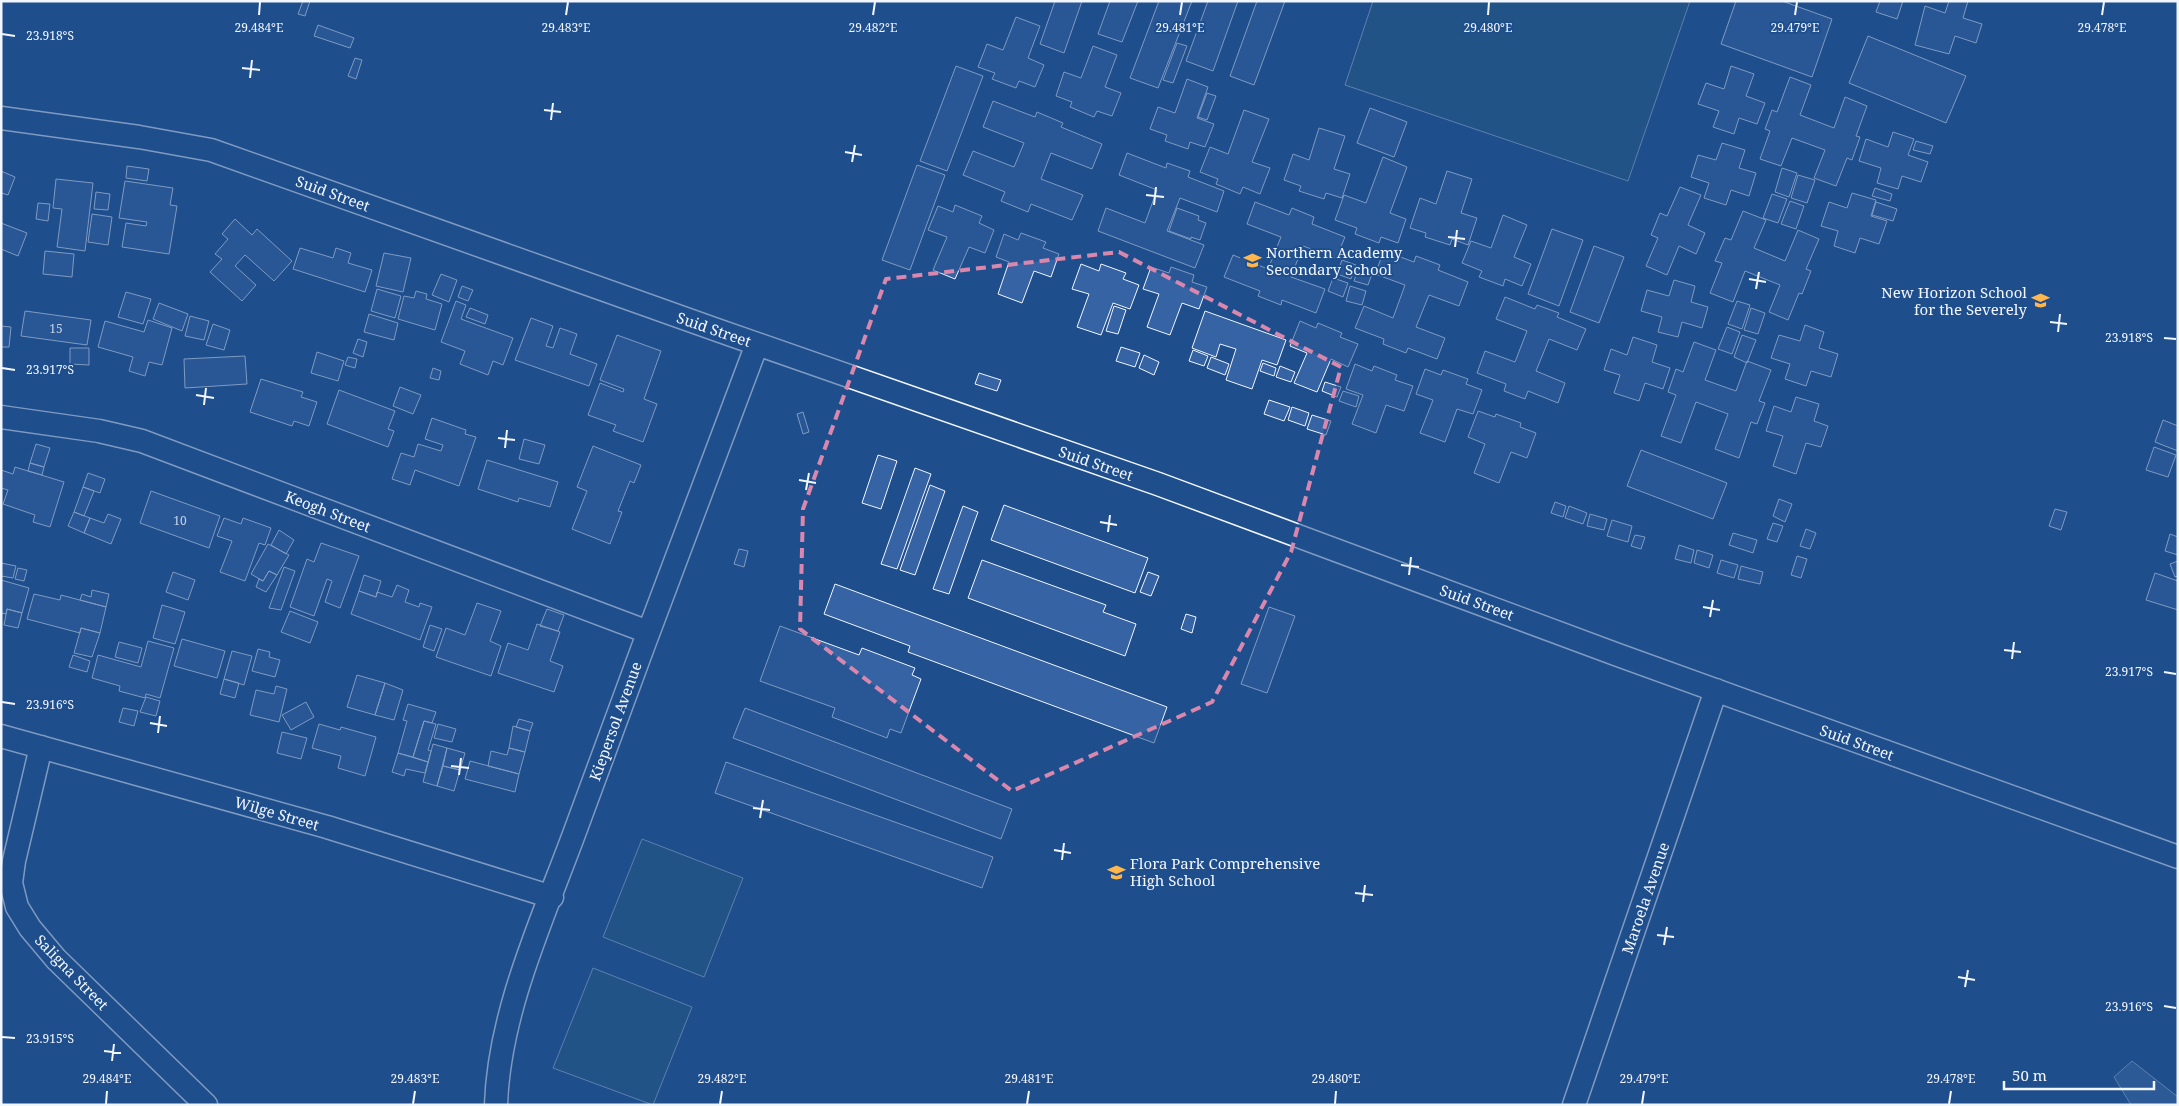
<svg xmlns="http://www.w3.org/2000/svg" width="2179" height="1106" font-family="'Noto Serif',serif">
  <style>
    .green { fill: #245a82; stroke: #a8bbd7 }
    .water { fill: #3b69a3; stroke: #a8bbd7 }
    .building { fill: #3563a3; stroke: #f2f6ff }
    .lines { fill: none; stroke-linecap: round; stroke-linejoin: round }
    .minor-casing { stroke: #f2f6ff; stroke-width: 25 }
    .minor { stroke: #1f4e8c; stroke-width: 22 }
    .marked { fill: none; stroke: #da87ad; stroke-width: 4; stroke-dasharray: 10 6; stroke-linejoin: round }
    .ticks { fill: none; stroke: #f2f6ff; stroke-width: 2 }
    .labels { text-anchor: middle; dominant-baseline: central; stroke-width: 4; stroke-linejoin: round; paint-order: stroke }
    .number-label { font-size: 12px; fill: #c3d1e8 }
    .street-label { font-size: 15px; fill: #f2f6ff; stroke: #1f4e8c }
    .poi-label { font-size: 15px; fill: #f2f6ff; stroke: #1f4e8c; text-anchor: start }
    .ticks-label { font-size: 12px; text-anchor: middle; fill: #f2f6ff; stroke: #1f4e8c; stroke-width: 4; stroke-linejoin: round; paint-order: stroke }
  </style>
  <rect width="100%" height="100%" fill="#1f4e8c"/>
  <path class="green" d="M1373 1H1690L1628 181 1345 85Z
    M642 839 743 878 704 977 603 937Z
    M593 968 692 1007 653 1105 553 1068Z"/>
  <path class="water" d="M2132 1061 2178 1097V1105H2131L2114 1077Z"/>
  <path class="building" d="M303 1H310L305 16 298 14Z
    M1055 1H1082L1064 53 1040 44Z
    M1110 1H1138L1122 42 1098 34Z
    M1159 1H1192L1158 88 1130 78Z
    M1208 1H1238L1213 71 1186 61Z
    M1257 1H1285L1254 85 1230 76Z
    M1736 1H1782L1832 19 1812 77 1721 44Z
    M1880 1H1903L1897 19 1876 12Z
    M1949 1H1968L1963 18 1982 24 1976 43 1955 36 1949 54 1915 45 1925 6 1945 13Z
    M1016 17 1040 26 1028 58 1044 65 1035 87 1019 81 1016 88 992 79 995 73 978 67 987 44 1003 50Z
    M318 25 354 38 350 48 314 36Z
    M1868 36 1966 76 1946 123 1849 83Z
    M1177 43 1187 46 1173 83 1163 80Z
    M1093 46 1117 55 1105 87 1121 93 1112 116 1097 111 1094 117 1070 107 1072 102 1056 96 1064 72 1081 78Z
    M355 58 362 60 356 79 348 76Z
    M956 66 983 76 947 171 920 161Z
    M1731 66 1754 74 1746 96 1765 103 1757 124 1739 118 1734 134 1713 127 1719 111 1698 104 1706 83 1724 89Z
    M1790 77 1811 85 1800 115 1834 128 1845 97 1867 106 1856 136 1860 137 1852 160 1847 158 1836 186 1814 178 1825 150 1792 138 1781 166 1760 159 1770 131 1765 129 1772 110 1777 112Z
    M1187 79 1208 87 1197 118 1214 124 1205 147 1190 142 1188 149 1165 141 1167 135 1150 129 1158 107 1175 113Z
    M1207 93 1216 96 1207 120 1198 117Z
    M993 101 1035 117 1037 112 1063 123 1061 127 1102 144 1092 169 1051 153 1041 179 1083 195 1072 220 1031 204 1028 212 1001 201 1005 192 963 175 973 151 1014 167 1024 143 983 127Z
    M1370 108 1407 122 1394 157 1357 143Z
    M1244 110 1269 119 1252 162 1270 168 1260 194 1243 187 1240 194 1216 184 1218 179 1200 172 1210 147 1228 154Z
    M1319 128 1345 136 1334 169 1350 174 1342 198 1326 193 1324 199 1299 191 1301 186 1284 180 1293 154 1309 160Z
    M1893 132 1914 139 1908 155 1928 162 1921 182 1902 176 1898 189 1877 183 1881 168 1859 161 1866 139 1888 147Z
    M1916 141 1933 146 1930 154 1913 150Z
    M1722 143 1745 150 1739 168 1756 173 1749 196 1731 190 1726 205 1704 198 1709 183 1691 177 1698 155 1716 160Z
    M1127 153 1166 168 1167 163 1190 171 1188 177 1224 191 1217 212 1180 198 1167 231 1204 245 1195 268 1098 231 1106 208 1145 223 1157 190 1119 175Z
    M1383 157 1407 167 1390 213 1406 219 1398 243 1381 237 1379 243 1355 234 1357 228 1335 220 1344 195 1366 203Z
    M917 165 945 175 910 270 882 260Z
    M127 166 149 169 147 181 126 178Z
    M1782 168 1797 173 1789 197 1775 192Z
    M1 171 15 177 8 195 1 193Z
    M1447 171 1472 179 1461 213 1477 218 1468 245 1452 239 1450 245 1425 237 1426 233 1410 228 1420 198 1436 204Z
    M1798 175 1815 180 1807 203 1791 198Z
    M56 179 93 183 85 251 57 247 62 209 53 208Z
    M125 181 173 188 170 205 177 206 169 254 122 247 126 223 146 226 147 222 119 218Z
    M1680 187 1701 195 1688 225 1705 233 1696 254 1679 246 1667 275 1646 266 1658 238 1651 235 1660 213 1667 216Z
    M1875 188 1892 194 1890 201 1872 196Z
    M96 192 110 194 108 210 94 209Z
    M1852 193 1876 200 1871 216 1887 221 1879 244 1860 238 1855 253 1834 246 1838 231 1821 226 1829 202 1847 208Z
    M1772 194 1787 199 1778 223 1763 218Z
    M1790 201 1804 206 1796 229 1781 224Z
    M1255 202 1289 215 1292 208 1314 217 1312 224 1345 237 1336 258 1303 246 1291 277 1325 289 1316 313 1282 300 1281 305 1258 296 1260 291 1224 277 1233 255 1268 269 1281 237 1247 224Z
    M1876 202 1897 209 1893 221 1872 215Z
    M38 203 50 204 48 221 36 219Z
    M955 205 982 216 979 223 994 230 985 253 969 247 955 279 933 270 947 237 928 230 938 206 953 212Z
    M1177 208 1199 216 1198 220 1206 223 1200 240 1191 237V239L1169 231Z
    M1743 211 1766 220 1754 248 1785 261 1798 230 1819 239 1806 269 1811 271 1802 294 1799 293 1788 320 1769 312 1780 285 1745 271 1733 302 1710 293 1722 263 1715 261 1725 238 1731 240Z
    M92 214 112 217 108 245 88 242Z
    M1503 215 1527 225 1514 257 1531 264 1522 286 1505 279 1503 286 1479 277 1482 271 1462 263 1471 241 1491 248Z
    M235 219 252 235 257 229 292 261 274 281 245 255 235 266 256 285 242 301 210 272 222 259 215 254 228 239 222 234Z
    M1 223 27 233 18 256 1 249Z
    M1552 229 1583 240 1559 306 1528 294Z
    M1021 233 1046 242 1043 248 1059 254 1051 277 1034 271 1022 303 998 294 1009 262 996 257 1004 234 1018 240Z
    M1594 246 1624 257 1599 323 1570 312Z
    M300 248 333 258 336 248 351 253 348 263 372 270 365 292 293 269Z
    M45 251 74 254 72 277 43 274Z
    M1384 251 1414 262 1416 256 1440 265 1438 270 1468 282 1459 306 1429 295 1416 327 1445 338 1437 359 1408 348 1406 353 1383 344 1384 339 1355 328 1364 306 1393 318 1405 285 1375 274Z
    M384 253 411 258 403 292 376 286Z
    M1342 260 1356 265 1351 279 1337 274Z
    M1081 264 1099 271 1101 264 1126 273 1123 279 1139 285 1130 309 1113 303 1101 335 1077 327 1089 294 1072 289Z
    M1359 266 1373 271 1368 285 1354 281Z
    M1151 267 1169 273 1171 267 1194 275 1192 282 1207 287 1199 309 1182 303 1170 335 1147 327 1159 294 1143 289Z
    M441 274 457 280 449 302 432 295Z
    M1333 278 1348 283 1343 297 1328 291Z
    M1674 280 1695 286 1691 302 1708 307 1702 328 1682 322 1678 337 1658 332 1662 317 1641 311 1647 290 1669 296Z
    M462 286 473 290 468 301 458 297Z
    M1350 286 1366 291 1362 305 1346 301Z
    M377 289 401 296 395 318 371 311Z
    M416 291 427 294 426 299 442 304 435 330 398 319 404 296 414 298Z
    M126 292 151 299 143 324 118 317Z
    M1505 297 1535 309 1537 305 1559 313 1557 317 1586 329 1577 350 1549 339 1536 371 1565 383 1558 403 1528 391 1525 399 1504 391 1506 384 1477 373 1485 351 1515 362 1527 331 1496 319Z
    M456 301 466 305 461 319 513 338 503 365 493 361 488 375 460 364 465 351 441 342Z
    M1737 301 1750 305 1742 329 1728 324Z
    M159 303 188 314 182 331 153 319Z
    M1114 306 1126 310 1118 334 1106 331Z
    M470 308 488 315 485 324 466 317Z
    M1751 308 1765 313 1758 334 1744 330Z
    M25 311 91 320 87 345 21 336Z
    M1205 311 1286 340 1277 365 1262 360 1252 389 1226 380 1236 349 1220 344 1216 357 1192 348Z
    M369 314 398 323 394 340 364 332Z
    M190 316 209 321 204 340 185 336Z
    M531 318 553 326 546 346 553 348 560 328 577 334 570 354 597 364 589 386 515 360Z
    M148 320 172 328 162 365 149 362 145 376 129 371 133 357 98 347 105 321 144 332Z
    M1300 321 1316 328 1318 323 1342 333 1340 337 1358 344 1348 367 1331 359 1317 392 1294 383 1307 353 1290 346Z
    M213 324 230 330 224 350 206 345Z
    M1805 325 1824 332 1819 348 1838 354 1831 377 1811 371 1806 386 1785 379 1790 364 1771 358 1779 335 1800 341Z
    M1 326 11 327 9 347H1Z
    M1727 327 1740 332 1732 354 1718 349Z
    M617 335 661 351 644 399 657 404 643 442 613 431 616 425 588 415 600 383 623 392 624 389 600 380Z
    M1742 335 1756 340 1747 363 1734 357Z
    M1633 337 1657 345 1652 362 1670 368 1663 389 1645 383 1639 401 1614 393 1620 375 1604 370 1611 349 1627 355Z
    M358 339 367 342 363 357 353 353Z
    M1694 342 1716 350 1705 380 1736 391 1747 361 1771 370 1759 401 1765 403 1757 424 1751 422 1739 458 1715 449 1728 414 1696 402 1681 443 1661 436 1676 395 1668 392 1676 369 1683 372Z
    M1121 347 1140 353 1135 367 1116 361Z
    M70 348H89V365L70 364Z
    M1193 350 1208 356 1204 366 1189 361Z
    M317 352 344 361 338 381 311 373Z
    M1144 355 1159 362 1154 375 1139 368Z
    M245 356 247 384 185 388 184 359Z
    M348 357 357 359 355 368 345 365Z
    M1211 357 1229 364 1225 375 1207 368Z
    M1263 363 1276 368 1274 376 1260 371Z
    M1355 364 1372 371 1374 366 1397 375 1395 380 1413 386 1404 411 1386 405 1376 433 1352 424 1363 395 1346 389Z
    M1280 366 1295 372 1291 382 1276 377Z
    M433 368 441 371 439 380 430 378Z
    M1425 369 1441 375 1443 370 1468 379 1466 384 1482 390 1473 414 1457 409 1445 442 1420 433 1433 400 1416 394Z
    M979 373 1001 380 997 391 975 384Z
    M261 379 303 392 301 397 317 402 309 426 294 421 292 426 250 412Z
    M1325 382 1341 387 1337 397 1322 391Z
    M400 387 421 395 413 414 393 406Z
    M339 390 395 411 388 429 394 431 388 447 327 424Z
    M1343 391 1359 396 1356 407 1339 401Z
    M1796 397 1819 404 1814 421 1828 426 1821 447 1806 443 1796 474 1773 466 1783 436 1766 431 1774 406 1791 412Z
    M1269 400 1290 407 1284 421 1264 414Z
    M1292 407 1309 413 1305 426 1288 420Z
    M1478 411 1495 417 1496 414 1521 423 1520 427 1536 433 1527 458 1511 452 1499 483 1474 473 1485 444 1468 437Z
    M803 412 809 432 803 434 797 414Z
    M1312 415 1331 421 1326 435 1307 429Z
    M432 418 466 430 465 434 476 437 459 486 415 470 410 485 392 479 401 453 414 457 418 444 441 451 443 445 425 439Z
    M2163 420 2178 426V451L2155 442Z
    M524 439 545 445 539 464 519 459Z
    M36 444 50 448 44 467 30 463Z
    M593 446 641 465 634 483 630 481 618 511 622 512 610 544 572 529 587 491 577 487Z
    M2154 447 2176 455 2168 477 2146 470Z
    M1641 450 1727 483 1713 519 1627 486Z
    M878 455 897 461 881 509 862 503Z
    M487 460 558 482 550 507 519 498 518 502 478 489Z
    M30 463 44 467 42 475 28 471Z
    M15 467 64 482 50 527 33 522 35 515 3 504 8 490 1 488V470L13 474Z
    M915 468 931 474 897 569 881 564Z
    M88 473 105 479 100 493 83 487Z
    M930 485 945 491 915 575 900 570Z
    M83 487 94 491 84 516 74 512Z
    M151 491 220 516 209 548 140 523Z
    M1779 499 1792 504 1785 522 1773 516Z
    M1555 502 1566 506 1563 517 1551 513Z
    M1004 505 1148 558 1135 593 991 540Z
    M963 506 978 512 949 594 933 589Z
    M1569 506 1587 513 1583 524 1565 518Z
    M2055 509 2067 512 2061 530 2049 526Z
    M74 512 90 518 84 533 68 526Z
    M108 514 121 519 111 544 84 533 90 518 104 523Z
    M1590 514 1607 519 1604 530 1587 526Z
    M224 518 241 524 243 518 271 528 265 545 259 543 245 581 220 572 232 541 217 536Z
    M1612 520 1632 526 1628 542 1607 536Z
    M1773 523 1783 526 1777 542 1767 539Z
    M1806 529 1816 533 1810 549 1800 546Z
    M279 530 294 540 286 554 271 545Z
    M1733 533 1757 540 1753 553 1729 545Z
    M2170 534 2178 537V555L2165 551Z
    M1635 535 1645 537 1641 549 1631 546Z
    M321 543 359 556 340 608 325 602 332 581 327 579 314 616 290 607 307 559 314 562Z
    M268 544 289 555 277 575 269 571 263 581 251 574Z
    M1679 545 1694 550 1691 563 1675 559Z
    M739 549 748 551 744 567 734 564Z
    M1697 550 1713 555 1709 568 1694 563Z
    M1797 556 1807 559 1801 578 1791 575Z
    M982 560 1106 605 1103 612 1136 624 1125 656 968 598Z
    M1721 560 1738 565 1734 578 1717 573Z
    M2178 561V576L2175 577 2170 564Z
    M1 563 16 566 13 578 1 576Z
    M1741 566 1763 572 1760 584 1738 579Z
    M284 567 295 571 281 610 269 608Z
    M18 568 27 570 24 581 15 579Z
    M269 571 277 575 266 592 256 587 259 579 263 581Z
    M173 572 195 580 188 600 166 592Z
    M1148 572 1159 576 1151 596 1140 592Z
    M2155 573 2178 581V610L2146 600Z
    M364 575 381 581 376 597 359 591Z
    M1 580 29 588 22 613 7 609 6 614 1 613Z
    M835 584 1167 707 1154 743 908 652 910 646 824 614Z
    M397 585 409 590 405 602 419 607 420 603 432 607 420 640 351 614 359 591 376 597 377 592 392 597Z
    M92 590 109 594 106 607 80 600 82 594 91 597Z
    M34 594 60 600 61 595 106 607 100 633 81 628 80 633 27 619Z
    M477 603 501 611 490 641 501 646 491 676 436 657 446 628 465 635Z
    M162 605 185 612 175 644 153 638Z
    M1269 607 1295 616 1267 693 1241 684Z
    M7 609 22 613 18 628 4 625Z
    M547 609 564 615 558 631 540 626Z
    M290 611 318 622 310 643 281 632Z
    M1186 614 1196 617 1192 633 1181 629Z
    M537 624 560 632 550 661 563 666 554 692 498 673 508 643 528 650Z
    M430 625 442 629 434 651 423 647Z
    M780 626 859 655 862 648 915 668 912 675 921 679 901 733 890 729 887 738 832 717 835 708 760 681Z
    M81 628 100 633 92 657 74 653Z
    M182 639 225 651 217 678 174 666Z
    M148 641 174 648 160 698 146 694 145 698 119 691 120 686 92 678 98 655 141 667Z
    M119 642 142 648 138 663 115 657Z
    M258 649 270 652 269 657 280 660 275 677 252 671Z
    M232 651 252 656 244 685 224 679Z
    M73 655 90 661 87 672 69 667Z
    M357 675 385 683 375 715 347 707Z
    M224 679 239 683 235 698 220 694Z
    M385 683 403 690 394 720 375 715Z
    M276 686 287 689 279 722 250 715 256 690 274 694Z
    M146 697 160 701 156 716 140 712Z
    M306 702 314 717 291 730 282 715Z
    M408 704 436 712 432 723 424 721 413 757 398 753 407 721 403 720Z
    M123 708 138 711 134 726 119 722Z
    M745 708 1012 809 1001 839 733 738Z
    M519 719 533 723 530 731 516 727Z
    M424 721 436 724 428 750 431 751 428 762 413 757Z
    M319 724 340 730 341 727 376 737 365 776 338 768 341 756 312 748Z
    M438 724 456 729 452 742 434 738Z
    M513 726 530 731 525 752 509 748Z
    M282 732 307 738 301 759 277 753Z
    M433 744 447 748 437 786 423 782Z
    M447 748 465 753 460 770 443 766Z
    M509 748 525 752 519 774 488 766 491 751 507 755Z
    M398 753 428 762 425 773 406 769 404 776 392 772Z
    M470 761 519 774 515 792 465 779Z
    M726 762 993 857 982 888 715 793Z
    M443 766 460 770 454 791 437 786Z"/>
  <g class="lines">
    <defs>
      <path id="minor" d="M1 118 139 137 211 150 717 330 1158 484 1618 655 2178 857
        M1 417 99 431 142 441 648 632
        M1 736 327 827 552 897
        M41 747 14 861 11 883 17 907 30 928 56 959 206 1105
        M496 1105C499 1010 545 914 577 826 636 665 696 504 757 344
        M1574 1105 1716 690"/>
    </defs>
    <use href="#minor" class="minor-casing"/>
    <use href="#minor" class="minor"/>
  </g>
  <path d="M0 0H2179V1106H0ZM1119 252 1341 367 1291 552 1212 702 1012 791 800 629 803 509 886 279Z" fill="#1f4e8c" fill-opacity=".55" fill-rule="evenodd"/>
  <path class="marked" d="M1119 252 1341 367 1291 552 1212 702 1012 791 800 629 803 509 886 279Z"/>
  <path class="ticks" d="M259 15 260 2M566 15 568 2M873 15 875 2M1180 15 1182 2M1488 15 1489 2M1795 15 1797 2M2102 15 2104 2M2 34 15 36M242 68 260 70M250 78 252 60M544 110 561 112M551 120 553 103M845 152 862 155M852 162 855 145M1146 195 1164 197M1154 205 1156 187M1448 237 1465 239M1455 247 1457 230M1749 279 1766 282M1756 289 1759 272M2050 322 2067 324M2058 332 2060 314M2164 338 2176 339M2 368 15 370M196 395 214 398M204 405 206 388M498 438 515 440M505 448 507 430M799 480 816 483M806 490 809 473M1100 522 1117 525M1108 532 1110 515M1401 565 1419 567M1409 575 1411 557M1703 607 1720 610M1710 617 1713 600M2004 650 2021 652M2012 659 2014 642M2164 672 2176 674M2 702 15 704M150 723 167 726M158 733 160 716M451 766 469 768M459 775 461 758M753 808 770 810M760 818 763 800M1054 850 1071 853M1062 860 1064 843M1355 893 1373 895M1363 902 1365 885M1657 935 1674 937M1664 945 1667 927M1958 977 1975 980M1965 987 1968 970M2164 1006 2176 1008M2 1037 15 1038M104 1051 121 1053M112 1061 114 1044M106 1104 107 1091M413 1104 415 1091M720 1104 722 1091M1027 1104 1029 1091M1335 1104 1336 1091M1642 1104 1644 1091M1949 1104 1951 1091"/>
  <defs>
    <symbol id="school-bare" viewBox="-9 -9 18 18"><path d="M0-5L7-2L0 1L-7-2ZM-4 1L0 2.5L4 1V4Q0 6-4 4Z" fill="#ffb74d" stroke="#1f4e8c" stroke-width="2.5" paint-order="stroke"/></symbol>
  </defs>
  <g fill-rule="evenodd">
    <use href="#school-bare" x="1240" y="248" width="25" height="25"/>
    <use href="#school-bare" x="2028" y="288" width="25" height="25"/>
    <use href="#school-bare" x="1104" y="860" width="25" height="25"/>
  </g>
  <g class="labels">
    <g class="number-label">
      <text x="56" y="328">15</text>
      <text x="180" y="520">10</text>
    </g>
    <g class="street-label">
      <text transform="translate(333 193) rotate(20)">Suid Street</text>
      <text transform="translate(714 329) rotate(19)">Suid Street</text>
      <text transform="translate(1096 463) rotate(19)">Suid Street</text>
      <text transform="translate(328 511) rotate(21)">Keogh Street</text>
      <text transform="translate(1477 602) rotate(20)">Suid Street</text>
      <text transform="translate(615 721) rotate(-70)">Kiepersol Avenue</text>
      <text transform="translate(1857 742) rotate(20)">Suid Street</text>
      <text transform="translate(277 813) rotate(16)">Wilge Street</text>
      <text transform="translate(1645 898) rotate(-71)">Maroela Avenue</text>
      <text transform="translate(72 972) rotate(46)">Saligna Street</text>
    </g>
    <g class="poi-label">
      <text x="1266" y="252">Northern Academy<tspan x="1266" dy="17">Secondary School</tspan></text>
      <text x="2027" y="292" text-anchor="end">New Horizon School<tspan x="2027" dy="17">for the Severely</tspan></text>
      <text x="1130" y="863">Flora Park Comprehensive<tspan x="1130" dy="17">High School</tspan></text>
    </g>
  </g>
  <g class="ticks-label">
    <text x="259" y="32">29.484°E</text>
    <text x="566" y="32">29.483°E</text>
    <text x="873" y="32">29.482°E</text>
    <text x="1180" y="32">29.481°E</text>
    <text x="1488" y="32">29.480°E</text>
    <text x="1795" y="32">29.479°E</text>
    <text x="2102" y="32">29.478°E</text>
    <text x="50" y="40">23.918°S</text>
    <text x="2129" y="342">23.918°S</text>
    <text x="50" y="374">23.917°S</text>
    <text x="2129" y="676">23.917°S</text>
    <text x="50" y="709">23.916°S</text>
    <text x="2129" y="1011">23.916°S</text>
    <text x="50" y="1043">23.915°S</text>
    <text x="107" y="1083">29.484°E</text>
    <text x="415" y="1083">29.483°E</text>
    <text x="722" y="1083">29.482°E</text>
    <text x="1029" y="1083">29.481°E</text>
    <text x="1336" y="1083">29.480°E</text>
    <text x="1644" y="1083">29.479°E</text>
    <text x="1951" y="1083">29.478°E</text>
  </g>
  <rect width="2179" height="1106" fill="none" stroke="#f2f6ff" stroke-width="5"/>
  <path d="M2004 1081v8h150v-8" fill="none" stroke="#f2f6ff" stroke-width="2.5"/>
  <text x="2012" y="1081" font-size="15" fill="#f2f6ff" stroke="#1f4e8c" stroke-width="4" paint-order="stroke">50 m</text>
</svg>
